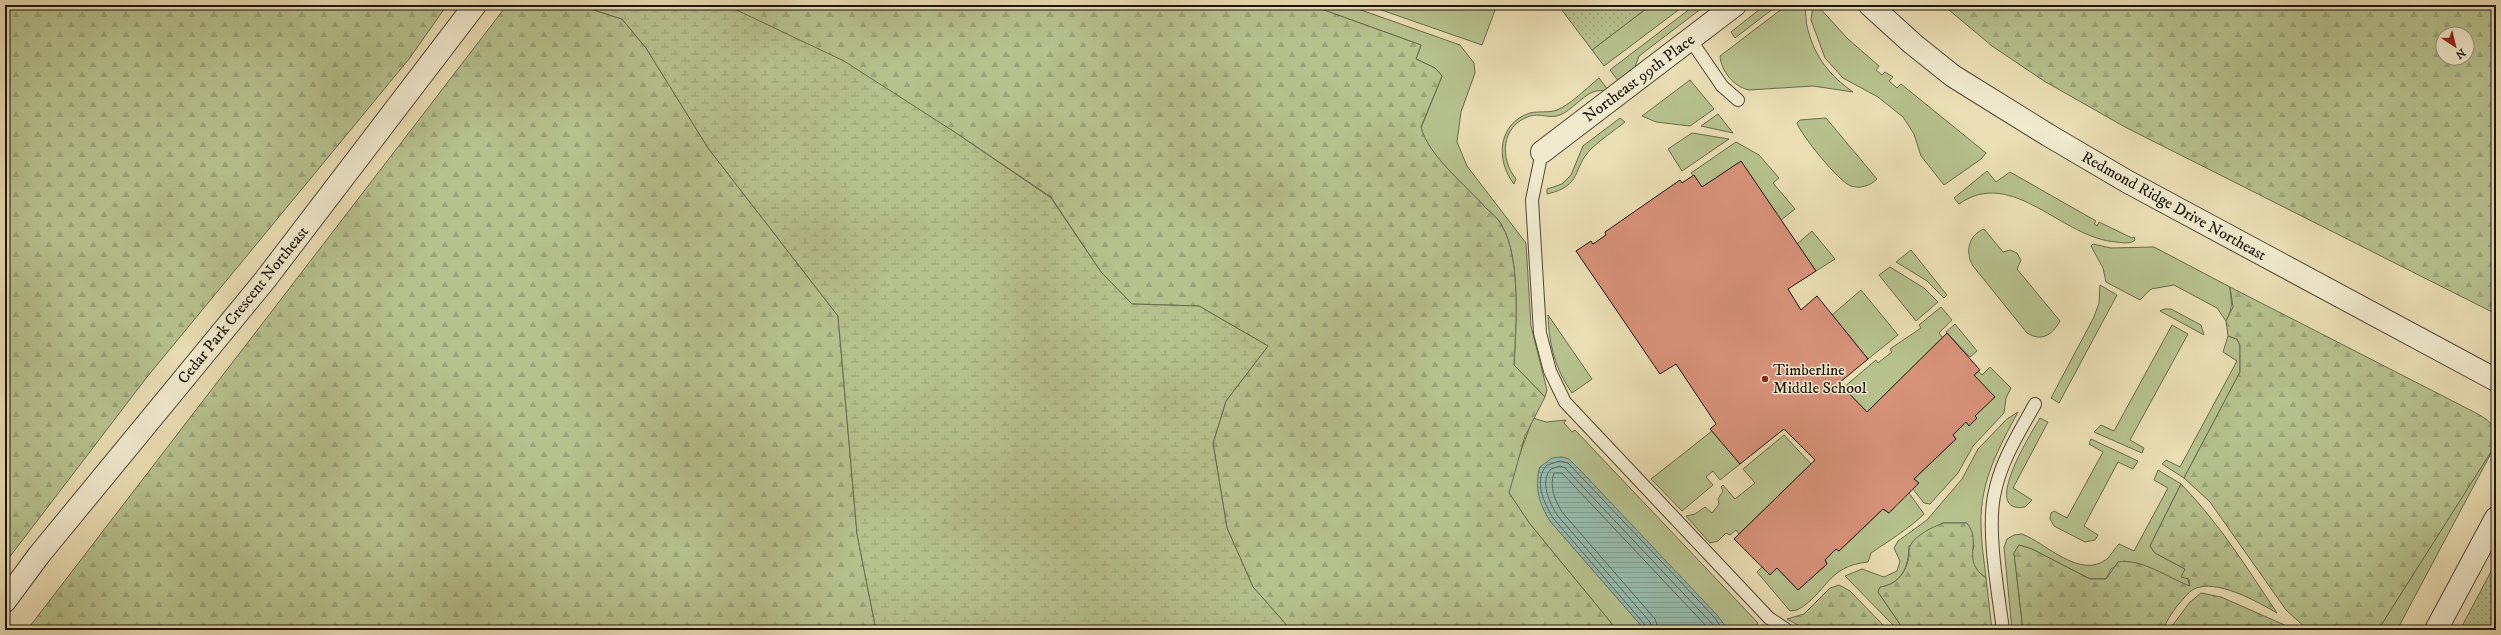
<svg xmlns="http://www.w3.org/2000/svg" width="2501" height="635" font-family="'IM FELL DW Pica',serif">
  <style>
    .grass { fill: #b6c18e; stroke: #696b4d }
    .forest { fill: url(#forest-firs); stroke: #696b4d; fill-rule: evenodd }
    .wetland { fill: url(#wetland-marsh); stroke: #696b4d }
    .park { fill: url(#park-dots); stroke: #696b4d }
    .water { fill: url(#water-rules); stroke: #66796e }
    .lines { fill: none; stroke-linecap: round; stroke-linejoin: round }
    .shore { stroke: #5a685e; stroke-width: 1 }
    .building { fill: #d7927a; stroke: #1c150c }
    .service-casing { stroke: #504736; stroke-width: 14 }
    .minor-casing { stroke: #504736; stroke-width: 24 }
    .tertiary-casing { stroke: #504736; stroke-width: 24 }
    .service { stroke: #f1eace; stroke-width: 12 }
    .minor { stroke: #f1eace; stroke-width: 22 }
    .tertiary { stroke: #f1eace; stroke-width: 22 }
    .poi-dot { fill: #8f2418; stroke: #f1eace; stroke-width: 1.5 }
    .labels { text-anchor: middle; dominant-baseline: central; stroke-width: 3; stroke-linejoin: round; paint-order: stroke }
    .street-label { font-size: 16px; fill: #1c150c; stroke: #f1eace }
    .poi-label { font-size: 16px; fill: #1c150c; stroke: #f1eace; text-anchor: start }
  </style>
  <defs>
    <pattern id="forest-firs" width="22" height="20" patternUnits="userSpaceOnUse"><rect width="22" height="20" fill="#b6c18e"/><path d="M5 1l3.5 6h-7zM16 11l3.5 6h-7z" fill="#9ca579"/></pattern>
    <pattern id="wetland-marsh" width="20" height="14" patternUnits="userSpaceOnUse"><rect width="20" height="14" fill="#b6c18e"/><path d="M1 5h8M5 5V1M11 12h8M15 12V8" fill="none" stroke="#9ca579"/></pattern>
    <pattern id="park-dots" width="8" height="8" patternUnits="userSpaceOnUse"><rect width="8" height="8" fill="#b6c18e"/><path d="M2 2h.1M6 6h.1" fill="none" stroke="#9ca579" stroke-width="1.8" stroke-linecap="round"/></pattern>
    <pattern id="water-rules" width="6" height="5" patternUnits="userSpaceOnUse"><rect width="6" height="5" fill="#98bcaf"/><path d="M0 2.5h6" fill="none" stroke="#82a195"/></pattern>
  </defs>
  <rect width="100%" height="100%" fill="#eadeb4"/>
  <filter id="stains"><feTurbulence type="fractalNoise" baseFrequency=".005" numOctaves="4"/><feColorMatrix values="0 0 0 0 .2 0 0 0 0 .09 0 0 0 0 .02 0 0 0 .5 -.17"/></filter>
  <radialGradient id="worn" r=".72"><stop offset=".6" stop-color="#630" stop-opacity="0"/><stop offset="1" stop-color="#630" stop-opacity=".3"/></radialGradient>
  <path class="grass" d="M1310 5H1347L1460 45 1474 63 1475 73 1461 112 1457 142 1467 166 1526 243 1531 326 1547 390 1545 397 1514 365C1516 327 1521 258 1502 226 1499 219 1491 213 1486 208 1467 187 1427 154 1421 128L1442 76 1435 68 1416 59 1421 45Z
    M1367 5H1497L1482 45Z
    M1651 5H1685L1604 66 1592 50Z
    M1695 5H1706L1639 56 1634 70 1619 82 1610 70Z
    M1765 5H1778L1735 38 1731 32Z
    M1787 5H1804C1807 13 1805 22 1808 30 1815 57 1830 76 1853 92L1813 86 1749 90C1734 87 1721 71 1720 56Z
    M1813 5H1817L1848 39 1879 66 1876 70 1882 75 1885 72 1893 77 1889 81 1897 88 1901 84 1986 153 1981 159 1944 185 1921 156 1914 134 1903 117 1878 97 1843 78 1825 58 1811 20Z
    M1599 78 1608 90C1603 91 1598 90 1593 92 1581 97 1572 110 1560 115 1551 119 1540 113 1530 116 1500 126 1500 159 1516 179L1514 184C1495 160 1498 123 1530 113 1538 111 1550 113 1557 110 1570 105 1588 87 1599 78Z
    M1690 80 1714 109 1690 126 1656 122 1642 116Z
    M1718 114 1733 133 1701 126Z
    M1620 118 1625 122C1614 131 1601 139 1591 149 1572 168 1583 186 1547 194V189L1562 184 1571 175 1583 146Z
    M1826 118 1877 179C1870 186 1860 189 1851 186 1839 182 1801 135 1797 123L1800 120Z
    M1692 133 1729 139 1682 171 1668 149Z
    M1736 142 1759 155 1779 178 1773 183 1795 209 1781 220 1702 187 1691 173Z
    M1987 171 1996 182 2010 172 2096 221 2094 224 2097 226 2099 222 2132 238 2134 237 2135 240C2131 244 2123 243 2117 242 2062 239 2013 166 1959 204L1954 198Z
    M1984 229 2003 252 2010 250 2017 253 2021 260 2017 269 2060 321C2052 335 2042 342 2027 333L1973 266C1965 253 1968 235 1984 229Z
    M1812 231 1835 259 1816 271 1797 244Z
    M2093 244 2111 248 2154 247 2230 287C2231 304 2234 305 2226 321L2217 308 2174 285 2151 289 2140 300 2106 282 2103 268 2091 246Z
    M1911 250 1947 295 1944 298 1927 281 1896 262Z
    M1890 267 1924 288 1938 302 1916 321 1879 275Z
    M2100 285 2117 295 2059 403 2051 398 2094 317 2099 303Z
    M1861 290 1898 335 1868 359 1832 315Z
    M1941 307 1952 320 1939 333 1943 338 1867 412 1843 388 1876 360 1878 363 1892 352 1890 349 1921 328 1919 325Z
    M2164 309H2171L2201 325 2204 335 2160 311Z
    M1548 315 1592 379 1572 393C1555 369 1549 344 1548 315Z
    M1955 324 1977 351 1970 357 1946 332Z
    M2172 325 2188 334 2130 440 2144 448 2142 453 2094 432 2101 425 2114 431Z
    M2228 336 2237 339 2240 345V372L2184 478 2162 464 2166 460 2180 467 2237 361 2223 352Z
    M1990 367 2011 388 2006 398 2004 413 1973 446 1958 473 1930 504 1924 503 1913 489 1919 483 1914 479 1956 439 1953 435 1966 422 1970 425 1977 418 1975 416 1974 375 1978 371 1982 375Z
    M2018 412C1999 447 1980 482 1981 523 1981 542 1984 560 1986 578L1973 567 1971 555 1974 546 1967 523H1943L1909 546C1909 567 1901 584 1880 587L1878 592 1904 630H1898L1845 576 1862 569 1884 577 1897 571 1900 561 1894 548 1898 541 1927 520 1962 479 1978 449 2007 419Z
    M1533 418 1546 422 1566 420 1564 423 1572 432 1575 430 1758 623 1756 627 1759 630H1728L1580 470 1569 459 1561 457 1540 467C1534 486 1540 504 1550 521L1645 630H1617L1530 524 1509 493 1514 470Z
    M2040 418 2048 422 2013 488 2032 500 2025 507C1979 515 2033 430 2040 418Z
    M1712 431 1740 464 1720 480 1713 471 1706 477 1713 485 1682 511 1651 479Z
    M1784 435 1811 464 1739 534 1736 530 1730 535 1726 533 1718 541 1710 543 1686 516 1695 514 1705 507 1712 513 1719 504 1718 499 1723 491 1721 487 1723 485 1735 499 1755 483 1743 469Z
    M2091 439 2138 461 2133 469 2118 462 2084 526 2098 535 2095 540 2085 542 2054 526 2050 519 2051 513 2054 511 2067 518 2103 452 2089 444Z
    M2496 444 2397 630H2378L2483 463Z
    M2158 470 2181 484 2150 546 2155 553 2185 569 2190 587 2140 564 2124 561 2111 569 2106 579H2090L2032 549 2019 545 2014 553 2023 630H2012L2004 547 2007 539 2014 535 2022 534C2046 543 2080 580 2107 559 2111 555 2115 548 2119 544L2134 551 2168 488 2154 480Z
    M1909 493 1924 514C1910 528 1887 542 1871 553L1868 562C1826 566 1827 594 1797 610L1790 611 1757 572 1762 567 1770 575 1777 568 1798 590 1827 564 1825 560 1836 549 1839 551 1883 509 1889 513Z"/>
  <path class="forest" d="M5 5H447L409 59 147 377 5 563Z
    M507 5 581 6 622 19 646 48 708 148 838 316 857 534 876 630H27Z
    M726 5H1310L1421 45 1416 59 1435 68 1442 76 1421 127C1427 154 1467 187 1486 208 1491 213 1499 219 1502 226 1521 258 1516 327 1514 365L1545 397 1525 436 1509 493 1530 524 1617 630H1291L1253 587 1227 528 1213 443 1226 401 1268 346 1199 306 1132 304 1101 272 1051 197 953 131Z
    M1943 5H2496V314L2125 127 2044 81 1992 46ZM2443 34H2467V58H2443Z
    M2230 287 2476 413C2492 422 2496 426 2496 444L2378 630H2308L2286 610 2210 502 2184 478 2240 372V345L2237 339 2228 336 2226 321 2233 307Z
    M2181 484C2219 523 2247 568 2277 613 2258 602 2216 578 2194 589 2188 592 2182 601 2177 606 2172 614 2166 620 2164 630H2023L2014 553 2019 545 2032 549 2090 579H2106L2118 562C2142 558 2168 578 2190 586L2189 579 2181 577 2185 569 2155 553 2150 546Z
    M1943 523H1967C1983 543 1960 560 1986 578L1992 630H1904L1878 592 1880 587C1897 585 1907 572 1909 555 1909 552 1909 548 1910 546 1915 535 1933 527 1943 523Z
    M1839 585 1850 591 1888 630H1807L1787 619 1804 614 1830 588Z
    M2201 593 2221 597 2296 630H2172V626L2190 602Z"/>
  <path class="wetland" d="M507 5H726L844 61 953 131 1051 198 1101 272 1132 304 1199 306 1268 346 1226 401 1213 443 1227 528 1253 587 1291 630H876L857 534 838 316 708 148 646 48 622 19 581 6Z"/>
  <path class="park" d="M1558 5H1651L1592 50Z
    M2496 562V630H2460Z"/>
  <path class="water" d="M1561 457 1569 459 1580 470 1718 616 1728 630H1645L1550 521C1539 503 1534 487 1540 467L1552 458Z"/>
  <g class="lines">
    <path class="shore" d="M1648 630 1646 626 1553 518C1544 503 1533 480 1547 465L1560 461 1568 463 1715 618 1723 630
      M1653 630 1650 622 1557 515C1550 503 1539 482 1551 469L1560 466 1565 468 1718 630
      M1659 630 1655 619 1562 512C1555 500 1549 487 1554 473H1562L1710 630"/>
  </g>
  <path class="building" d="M1741 161 1816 271 1788 289 1801 310 1817 296 1868 359 1839 383 1867 412 1947 333 1980 370 1974 375 1995 397 1975 416 1977 418 1969 426 1966 422 1953 435 1956 439 1914 479 1919 483 1889 513 1883 509 1839 551 1836 549 1825 560 1827 564 1798 590 1777 568 1770 575 1734 539 1815 460 1784 429 1740 464 1710 429 1716 424 1676 364 1660 374 1576 251 1591 241 1593 244 1606 235 1605 232 1680 180 1682 183 1694 175 1702 187Z"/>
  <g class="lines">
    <defs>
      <path id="service" d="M1690 39 1722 86 1738 100
        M1542 152 1532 200 1540 333 1550 371 1565 402 1769 618 1787 630
        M2003 630C1998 591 1987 533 1994 496 2000 462 2019 433 2035 404"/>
      <path id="minor" d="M5 601 39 555 265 280 475 5"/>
      <path id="tertiary" d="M1870 5 1913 44 1953 76 2048 135 2128 182 2496 380
        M1542 152 1735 5
        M2436 630 2496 518"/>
    </defs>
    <use href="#service" class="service-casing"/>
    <use href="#minor" class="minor-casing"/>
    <use href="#tertiary" class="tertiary-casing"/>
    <use href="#service" class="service"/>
    <use href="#minor" class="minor"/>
    <use href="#tertiary" class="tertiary"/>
  </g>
  <circle class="poi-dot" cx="1765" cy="379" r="4"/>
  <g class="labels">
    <g class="street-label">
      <text transform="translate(1639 78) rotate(-37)">Northeast 99th Place</text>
      <text transform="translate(2174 206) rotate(29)">Redmond Ridge Drive Northeast</text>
      <text transform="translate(243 305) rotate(-51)">Cedar Park Crescent Northeast</text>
    </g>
    <g class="poi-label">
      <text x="1773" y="370">Timberline<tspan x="1773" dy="18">Middle School</tspan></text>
    </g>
  </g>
  <rect width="2501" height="635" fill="none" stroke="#eadeb4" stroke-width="20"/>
  <rect x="6" y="6" width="2489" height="623" fill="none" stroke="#1c150c" stroke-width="2"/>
  <rect x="10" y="10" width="2481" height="615" fill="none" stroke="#1c150c"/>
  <g transform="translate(2455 46) rotate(145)"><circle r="19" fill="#f1eace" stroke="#9c9580"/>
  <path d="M0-3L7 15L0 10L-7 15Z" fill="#8f2418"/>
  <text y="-6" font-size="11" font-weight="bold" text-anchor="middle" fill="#1c150c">N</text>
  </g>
  <rect width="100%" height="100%" filter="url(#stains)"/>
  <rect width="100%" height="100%" fill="url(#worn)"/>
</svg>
